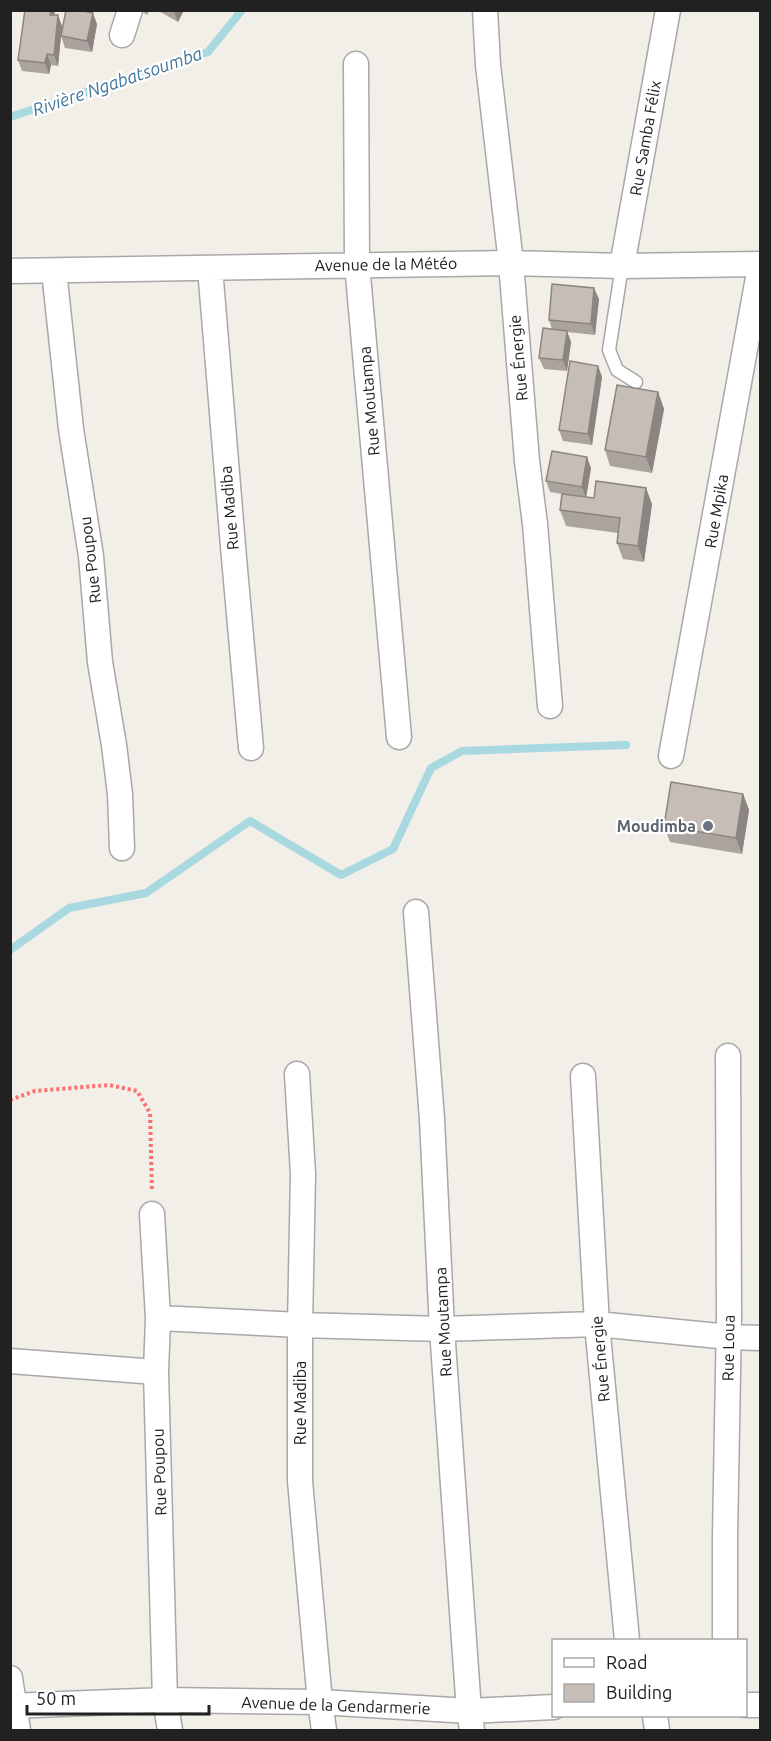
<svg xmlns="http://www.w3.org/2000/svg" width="771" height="1741" font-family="Ubuntu,sans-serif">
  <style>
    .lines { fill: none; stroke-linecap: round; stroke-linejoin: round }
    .stream { stroke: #a8d8e0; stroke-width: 8 }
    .lane-casing { stroke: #a8a8a8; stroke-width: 15 }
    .street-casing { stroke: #a8a8a8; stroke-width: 27 }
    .path { stroke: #fc716f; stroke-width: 4; stroke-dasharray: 3 3; stroke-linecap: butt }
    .lane { stroke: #fff; stroke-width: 12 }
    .street { stroke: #fff; stroke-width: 24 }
    .wall { fill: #aba39d }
    .shaded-wall { fill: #8b8480 }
    .building { fill: #c7bdb7; stroke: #8b8480; stroke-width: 1.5 }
    .worship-dot { fill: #6b7280; stroke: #fff; stroke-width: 2 }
    .labels { text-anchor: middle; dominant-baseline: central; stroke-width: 4.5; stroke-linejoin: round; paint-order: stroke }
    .street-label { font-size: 16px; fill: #212121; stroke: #fff }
    .worship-label { font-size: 16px; font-weight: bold; fill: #5b616d; stroke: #fff; text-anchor: end }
    .water-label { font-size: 18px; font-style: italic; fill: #42769c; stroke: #fff }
  </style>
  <rect width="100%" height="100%" fill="#f2eee8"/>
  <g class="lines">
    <path class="stream" d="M10 117 208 52 242 10
      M10 950 69 908 146 893 250 821 341 875 393 849 431 768 462 751 626 745"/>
    <defs>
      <path id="lane" d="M622 266 609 350 617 370 636 382"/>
      <path id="street" d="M485 10 488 65 511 263 527 461 535 524 550 706
        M122 35 130 10
        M356 64 357 264 399 737
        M622 266 668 10
        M210 268 234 558 251 748
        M10 271 511 263 622 266 760 264
        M54 271 71 429 91 556 100 662 114 745 120 794 122 848
        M671 756 760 267
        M416 912 432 1119 442 1329 469 1711 472 1730
        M297 1074 303 1174 300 1325V1481L320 1702 324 1730
        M583 1076 597 1324 627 1640
        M152 1214 158 1318 156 1372 165 1700 170 1730
        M158 1318 300 1325 442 1329 597 1324 729 1337 760 1338
        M10 1361 156 1372
        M725 1640V1536L729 1318 728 1056
        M10 1678 18 1730
        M746 1705H760
        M10 1706 165 1700 320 1702 469 1711 554 1707
        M655 1716 657 1730"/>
    </defs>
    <use href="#lane" class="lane-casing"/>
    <use href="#street" class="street-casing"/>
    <path class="path" d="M10 1100 35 1091 109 1085 137 1091 150 1113 152 1192"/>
    <use href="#lane" class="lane"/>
    <use href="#street" class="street"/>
  </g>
  <path class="wall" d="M140 10H150L147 15Z
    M157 10H184L178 22Z
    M55 15 62 26 58 66 51 65 49 74 22 71 18 60Z
    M97 24 92 52 65 48 61 36Z
    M599 299 595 335 567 332 571 342 567 371 544 369 539 358 552 329 549 320Z
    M598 366 602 377 592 445 563 441 559 430Z
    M658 392 664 409 652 473 610 466 605 450Z
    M591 468 586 497 652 504 644 562 623 559 617 543 618 533 566 526 560 510 562 494 550 492 546 481Z
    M743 794 749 810 742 854 670 842 664 826Z"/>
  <path class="shaded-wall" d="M51 10H54L55 14 50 15Z
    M174 10H184L178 22 174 11Z
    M93 13 97 24 92 52 87 41Z
    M58 15 62 26 58 66 54 55Z
    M47 54 51 65 49 74 45 63Z
    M594 288 599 299 595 335 591 324Z
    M567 331 571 342 567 371 563 360Z
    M598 366 602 377 592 445 588 434Z
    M658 392 664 409 652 473 646 457Z
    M587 457 591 468 586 498 582 487Z
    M646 488 652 504 644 562 638 546Z
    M743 794 749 810 742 854 736 838Z"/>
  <path class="building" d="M25 10H51L50 15H58L54 55 47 54 45 63 18 60Z
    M66 10H78L93 13 87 41 61 36Z
    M552 284 594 288 591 324 549 320Z
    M543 328 567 331 563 360 539 358Z
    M570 361 598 366 588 434 559 430Z
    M617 385 658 392 646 457 605 450Z
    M552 451 587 457 582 487 546 481Z
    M596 481 646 488 638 546 617 543 620 518 560 510 562 494 594 498Z
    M671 782 743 794 736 838 664 826Z"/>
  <circle class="worship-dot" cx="708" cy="826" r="6"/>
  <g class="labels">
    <g class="street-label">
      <text transform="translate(645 138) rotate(-80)">Rue Samba Félix</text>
      <text transform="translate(386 264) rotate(-1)">Avenue de la Météo</text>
      <text transform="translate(518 358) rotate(-95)">Rue Énergie</text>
      <text transform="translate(369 401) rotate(-95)">Rue Moutampa</text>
      <text transform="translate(229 508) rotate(-95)">Rue Madiba</text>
      <text transform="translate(716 511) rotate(-80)">Rue Mpika</text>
      <text transform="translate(90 560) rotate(-97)">Rue Poupou</text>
      <text transform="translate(443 1322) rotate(-93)">Rue Moutampa</text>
      <text transform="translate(728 1348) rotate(-89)">Rue Loua</text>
      <text transform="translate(600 1359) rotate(-95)">Rue Énergie</text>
      <text transform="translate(300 1403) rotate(-90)">Rue Madiba</text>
      <text transform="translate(159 1472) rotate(-92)">Rue Poupou</text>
      <text transform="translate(336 1705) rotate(2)">Avenue de la Gendarmerie</text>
    </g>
    <g class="worship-label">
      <text x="696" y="826">Moudimba</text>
    </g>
    <g class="water-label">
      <text transform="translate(117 81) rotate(-19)">Rivière Ngabatsoumba</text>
    </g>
  </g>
  <rect width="771" height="1741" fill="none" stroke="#212121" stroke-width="24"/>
  <rect x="552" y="1639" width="195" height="78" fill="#ffffff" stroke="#a6a6a6" stroke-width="1.5"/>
  <rect x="564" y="1658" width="30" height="9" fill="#ffffff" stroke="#a6a6a6" stroke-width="1.5"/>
  <text x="606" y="1669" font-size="18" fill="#212121">Road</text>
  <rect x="564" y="1684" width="30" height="18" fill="#c7bdb7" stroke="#a6a6a6" stroke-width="1.5"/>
  <text x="606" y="1699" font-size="18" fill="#212121">Building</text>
  <path d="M27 1705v9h182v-9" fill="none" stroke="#212121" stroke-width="3"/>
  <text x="36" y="1705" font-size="18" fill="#212121" stroke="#ffffff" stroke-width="4.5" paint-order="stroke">50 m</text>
</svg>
